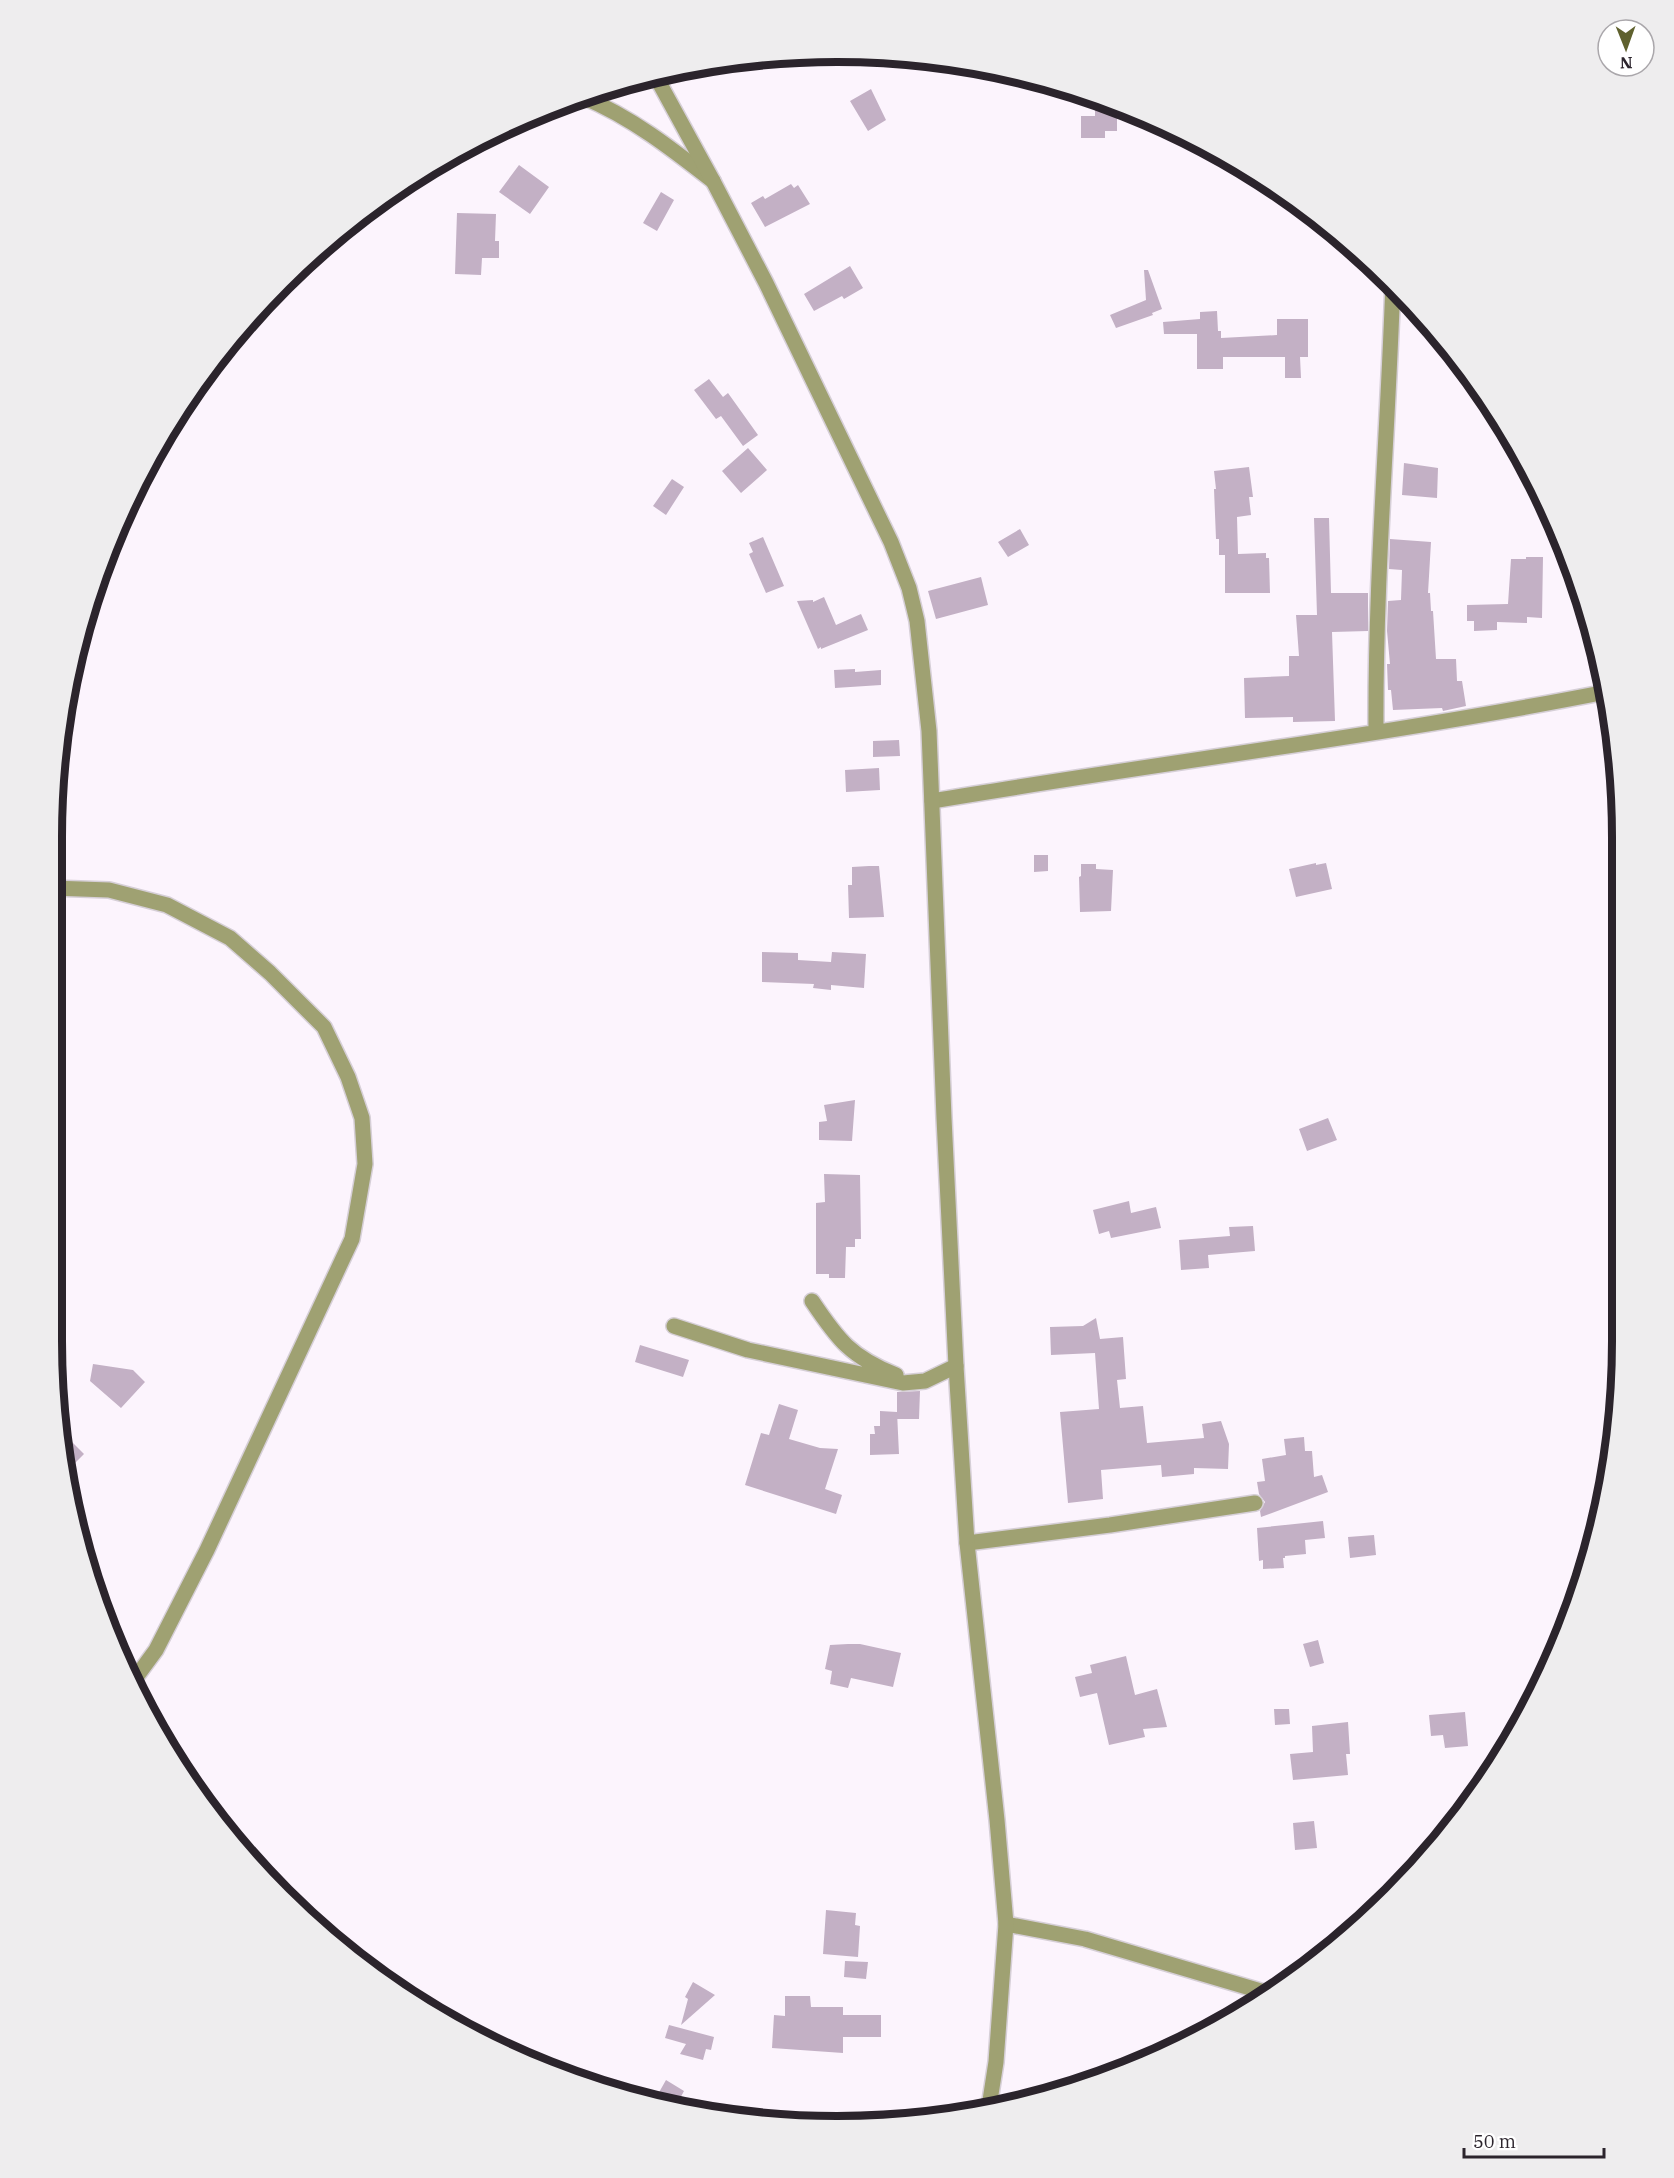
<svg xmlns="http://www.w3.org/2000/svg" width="1674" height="2178" font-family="'IBM Plex Serif',serif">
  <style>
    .building { fill: #c3b0c5 }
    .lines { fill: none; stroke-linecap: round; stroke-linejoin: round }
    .minor-casing { stroke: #d6cfd7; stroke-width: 18 }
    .tertiary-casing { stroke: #d6cfd7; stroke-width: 18 }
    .minor { stroke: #9fa172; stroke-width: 15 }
    .tertiary { stroke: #9fa172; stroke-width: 15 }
    .rim { fill: none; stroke: #2b242c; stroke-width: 8 }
  </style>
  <rect width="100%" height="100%" fill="#fcf4fd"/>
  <path class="building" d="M871 89 886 120 868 131 850 101Z
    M1099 99 1117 105V131H1105V138H1081V116H1095V110H1100Z
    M519 165 549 187 530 214 499 192Z
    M791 184 794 188 798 185 810 204 765 227 751 203 763 196 765 199Z
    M661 192 674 200 657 231 643 223Z
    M457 213 496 214 495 241H499V258H482L481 275 455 274Z
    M850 266 863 288 844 299 842 296 814 311 804 294Z
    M1144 270H1148L1162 309 1152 313 1153 315 1116 328 1110 315 1146 300Z
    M1217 311 1218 331H1221V338L1277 335V319H1308V357H1300L1301 378H1285V357H1223V369H1197V334H1164L1163 322 1200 319V312Z
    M709 379 723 397 728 393 758 435 743 446 721 416 716 419 694 390Z
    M748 448 767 470 741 493 722 471Z
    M1404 463 1438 468 1437 498 1402 495Z
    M1249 467 1253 497H1249L1251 515 1237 517 1238 554 1266 553V558H1269L1270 593H1225V555H1219V539H1216L1214 489H1216L1214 471Z
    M672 479 684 487 666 515 653 506Z
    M1314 518H1329L1331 593H1368V631L1332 632 1335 721 1293 722V717L1245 718 1244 678 1289 676V656H1299L1296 615H1317Z
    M1020 529 1029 545 1008 557 998 542Z
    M763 537 784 586 766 593 749 554 753 552 749 543Z
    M1390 539 1431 542 1428 593H1430L1431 611H1433L1436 659H1456L1457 681H1462L1466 706 1443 711 1442 708 1393 710 1391 690H1388L1387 664H1390L1387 631 1388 601 1401 600 1402 570 1389 569Z
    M1526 557H1543L1542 618 1527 617V623L1497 622V630L1474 631V621H1467V605L1508 604 1511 559H1526Z
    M981 577 988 605 936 619 928 591Z
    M824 597 836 625 861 614 868 630 821 649V647L818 649 797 601 813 600V602Z
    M855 669V672L881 670V685L835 688 834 670Z
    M899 740 900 756 873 757V741Z
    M879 768 880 790 846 792 845 770Z
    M1034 855H1048V871L1034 872Z
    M1316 863V865L1326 863 1332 889 1296 897 1289 869Z
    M1081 864H1096V869L1113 870 1111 911 1080 912 1079 877 1081 876Z
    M869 866H879L884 917 849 918 848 885H852V867Z
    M762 952 798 953V960L831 962 832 952 866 954 864 988 831 985V990L813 988 814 984 762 982Z
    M855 1100 852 1141 819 1140V1122L827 1121 824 1105Z
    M1328 1118 1337 1140 1307 1151 1299 1129Z
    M824 1174 860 1175 861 1239H855V1247H846L845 1278H829V1274H816V1203L825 1202Z
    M1129 1201 1131 1213 1156 1207 1161 1228 1111 1238 1109 1231 1099 1234 1093 1210Z
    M1253 1226 1255 1251 1208 1255 1209 1268 1181 1270 1179 1240 1230 1236 1229 1227Z
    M1096 1318 1100 1339 1123 1337 1126 1379 1117 1380 1120 1408 1143 1406 1147 1443 1204 1438 1202 1424 1221 1421 1229 1444 1228 1469 1194 1468V1474L1162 1477 1161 1465 1101 1470 1103 1499 1068 1503 1060 1412 1099 1409 1095 1353 1051 1355 1050 1327 1083 1326Z
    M640 1345 689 1360 683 1377 635 1362Z
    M93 1364 133 1370 145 1382 121 1408 90 1381Z
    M920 1391 919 1419H897V1392Z
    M779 1404 798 1410 789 1439 820 1448 838 1449 825 1489 842 1495 836 1514 745 1485 761 1433 769 1435Z
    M880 1411 897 1412 899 1454 870 1455V1434H875L874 1426H880Z
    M63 1433 84 1454 74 1464 66 1457Z
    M1304 1437 1305 1451H1312L1314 1477 1322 1475 1328 1492 1261 1517 1260 1511 1265 1502 1259 1494 1257 1482 1265 1481 1262 1459 1286 1455 1284 1439Z
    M1323 1521 1325 1538 1305 1540 1306 1554 1285 1556V1558H1283L1284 1568 1263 1569V1560L1259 1561 1257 1528Z
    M1374 1535 1376 1555 1350 1558 1348 1537Z
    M1318 1640 1324 1663 1310 1667 1303 1644Z
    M848 1644H860L901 1653 893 1687 851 1678 848 1688 830 1684 832 1671 825 1669 830 1645Z
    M1126 1656 1135 1695 1157 1689 1167 1727 1143 1729 1145 1737 1109 1745 1097 1693 1080 1697 1075 1677 1092 1673 1090 1665Z
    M1274 1709H1289L1290 1724 1275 1725Z
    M1465 1712 1468 1746 1445 1748 1443 1735 1431 1736 1429 1715Z
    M1348 1722 1350 1754H1346L1348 1775 1293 1780 1290 1754 1313 1752 1312 1726Z
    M1314 1821 1317 1848 1295 1850 1293 1823Z
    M826 1910 856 1913 855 1925 860 1926 858 1957 823 1954Z
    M845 1961 868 1962 866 1979 844 1977Z
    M693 1982 715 1995 681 2025 688 1999 685 1997Z
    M785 1996H810L811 2007H843V2015H881V2037H843V2053L772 2048 774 2015 785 2016Z
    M669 2025 714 2037 711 2050 706 2049 703 2060 680 2054 686 2044 665 2038Z
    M666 2080 684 2091 676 2106 653 2103Z"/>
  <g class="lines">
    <defs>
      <path id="minor" d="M583 97C631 117 672 149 713 181
        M1376 732C1375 581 1388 432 1393 281
        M932 801C1157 763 1383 736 1606 692
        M52 888 109 890 167 905 230 938 270 973 324 1027 348 1077 362 1118 365 1164 352 1239 207 1550 156 1650 134 1680
        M812 1301C838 1340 851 1357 896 1375
        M674 1326 748 1350 903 1383 925 1381 956 1366
        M967 1543 1110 1525 1255 1503
        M1006 1924 1085 1939 1274 1995"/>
      <path id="tertiary" d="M655 75 713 181 766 283 847 451 891 542 909 588 917 621 929 731 944 1118 956 1366 967 1543 997 1820 1006 1924 996 2062 989 2107"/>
    </defs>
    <use href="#minor" class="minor-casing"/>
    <use href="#tertiary" class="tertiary-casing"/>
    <use href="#minor" class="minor"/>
    <use href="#tertiary" class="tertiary"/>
  </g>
  <path d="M0 0H1674V2178H0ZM837 62H837A775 775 0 0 1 1612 837V1341A775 775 0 0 1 837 2116H837A775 775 0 0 1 62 1341V837A775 775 0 0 1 837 62Z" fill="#eeedee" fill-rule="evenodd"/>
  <path class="rim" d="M837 62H837A775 775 0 0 1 1612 837V1341A775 775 0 0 1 837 2116H837A775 775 0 0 1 62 1341V837A775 775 0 0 1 837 62Z"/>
  <g transform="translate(1626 48) rotate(179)"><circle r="28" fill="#ffffff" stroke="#aaa7ab" stroke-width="1.5"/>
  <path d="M0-4.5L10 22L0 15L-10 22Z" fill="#5f612e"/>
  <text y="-9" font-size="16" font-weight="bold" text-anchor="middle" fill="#2b242c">N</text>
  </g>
  <path d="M1464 2148v9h140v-9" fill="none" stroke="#2b242c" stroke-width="3"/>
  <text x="1473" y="2148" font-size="18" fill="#2b242c" stroke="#ffffff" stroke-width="4.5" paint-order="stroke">50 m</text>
</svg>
